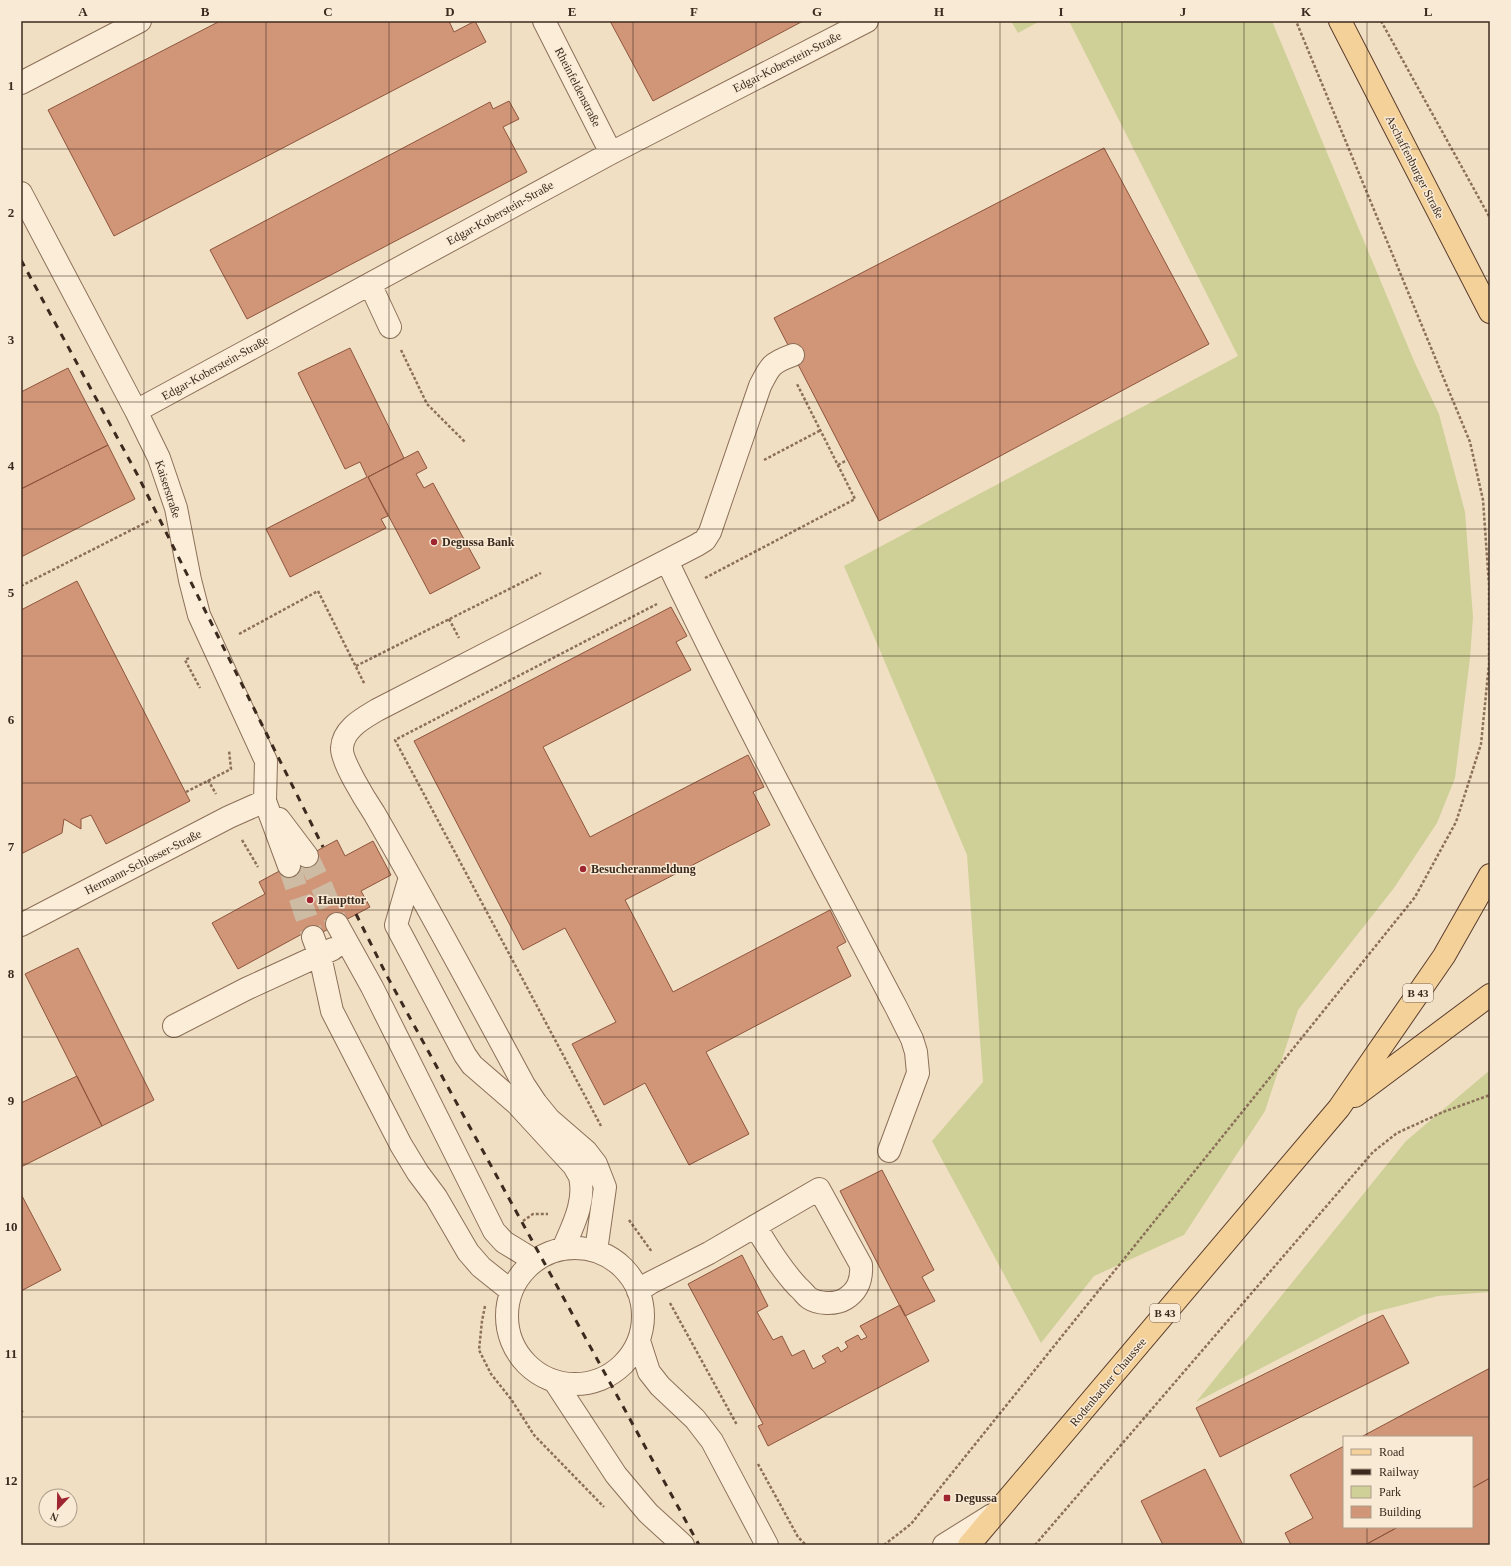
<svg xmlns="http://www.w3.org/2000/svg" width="1511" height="1566" font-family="'Times New Roman',serif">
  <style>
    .green { fill: #ced097 }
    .building { fill: #d19578; stroke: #8d563d }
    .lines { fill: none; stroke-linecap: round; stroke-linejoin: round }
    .minor-tunnel { stroke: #cdbba3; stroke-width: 22; stroke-dasharray: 22 11; stroke-linecap: butt }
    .minor-casing { stroke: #8c7059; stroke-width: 24 }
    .major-casing { stroke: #5a3e2d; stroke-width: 24 }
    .path { stroke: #8c7059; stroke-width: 2.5; stroke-dasharray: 3 2; stroke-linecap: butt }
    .minor { stroke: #fbedd8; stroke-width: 22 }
    .major { stroke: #f5d19a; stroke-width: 22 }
    .rail { stroke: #3c2a1e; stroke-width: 3; stroke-dasharray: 7 7; stroke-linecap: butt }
    .grid { fill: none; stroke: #3c2a1e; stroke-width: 1; stroke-opacity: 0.55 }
    .poi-dot { fill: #9f2531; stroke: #f8ead4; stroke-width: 1.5 }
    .labels { text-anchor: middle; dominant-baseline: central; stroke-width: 3; stroke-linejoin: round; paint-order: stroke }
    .shield { fill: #f8ead4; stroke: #746455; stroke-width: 1 }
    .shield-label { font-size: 11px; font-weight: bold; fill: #3c2a1e }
    .street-label { font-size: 12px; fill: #3c2a1e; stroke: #f8ead4 }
    .poi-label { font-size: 12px; font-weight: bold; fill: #3c2a1e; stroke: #f8ead4; text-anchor: start }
    .neatline { fill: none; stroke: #3c2a1e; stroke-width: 1.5 }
    .grid-label { font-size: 13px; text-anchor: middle; font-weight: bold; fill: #3c2a1e }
  </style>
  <rect width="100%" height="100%" fill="#f1dfc4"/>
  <path class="green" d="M1011 21H1040L1018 33Z
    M1069 21H1272L1414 361 1439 414 1465 512 1473 617 1470 658 1455 778 1437 823 1394 888 1298 1010 1265 1111 1184 1235 1094 1276 1041 1343 932 1141 983 1082 967 855 844 566 1238 356Z
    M1490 1070V1292L1438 1296 1363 1315 1196 1402 1406 1141Z"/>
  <path class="building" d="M220 21H449L454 32 475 21 486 42 114 236 48 110Z
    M610 21H803L653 101Z
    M509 101 519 119 503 127 527 172 247 319 210 250 490 102 493 109Z
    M1104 148 1209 344 879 521 774 318Z
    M350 348 404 458 368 477 388 516 381 519 386 528 290 577 266 529 367 477 360 462 345 469 298 373Z
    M68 368 108 445 21 489V392Z
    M108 445 135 499 21 557V489Z
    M418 451 427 468 416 474 424 488 433 483 480 568 430 594 368 477Z
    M77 581 190 801 106 844 91 815 81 819V829L64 819 62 833 21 854V610Z
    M671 607 687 636 676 642 691 670 543 747 590 837 748 755 764 787 753 792 770 825 625 900 673 992 830 910 846 942 837 947 851 976 706 1052 749 1134 689 1165 645 1083 604 1105 572 1044 616 1022 565 928 523 950 414 741Z
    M337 840 345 856 373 841 391 875 361 891 370 907 306 941 302 934 238 969 212 923 265 894 259 882Z
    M78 948 154 1100 102 1126 25 974Z
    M77 1076 102 1126 21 1167V1103Z
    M882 1170 934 1270 922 1277 935 1301 905 1316 840 1191Z
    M21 1194 61 1270 21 1291Z
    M742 1255 768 1306 757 1312 773 1340 782 1336 792 1356 804 1350 813 1369 826 1362 822 1356 838 1347 841 1352 848 1347 845 1342 858 1335 861 1340 867 1337 860 1326 900 1305 929 1361 768 1446 758 1426 763 1424 688 1284Z
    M1383 1315 1409 1363 1220 1457 1196 1408Z
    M1490 1368V1478L1472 1488V1437H1361Z
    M1344 1446V1527H1398L1365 1545H1291L1285 1533 1313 1518 1290 1475Z
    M1205 1469 1243 1545H1163L1141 1501Z
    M1490 1478V1545H1365L1398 1527H1472V1488Z"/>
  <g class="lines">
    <path class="minor-tunnel" d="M307 856 322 887 337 924
      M289 866 313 937"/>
    <defs>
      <path id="minor" d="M544 21 611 153
        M21 83 140 21
        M21 193 136 411 159 458 176 508 190 580 199 615 266 761 265 801 289 866
        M370 284 390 327
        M136 411 611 153 867 21
        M667 561C739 712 818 859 896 1007L912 1039 916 1052 918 1073 889 1151
        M279 819 307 856
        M410 877 396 925 465 1055 472 1065 517 1104 574 1166C576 1170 579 1174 580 1177 586 1202 572 1227 563 1249
        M337 924 372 987 494 1231 504 1242 535 1261
        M21 925 229 817 265 801
        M313 937 320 956 332 1011 401 1145 418 1173 436 1197 468 1252 481 1267 511 1291
        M174 1026 246 989 333 949
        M507 1316a68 68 0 1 1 136 0a68 68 0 1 1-136 0Z
        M596 1251 605 1187 596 1164 586 1151 549 1119 536 1103 524 1085C475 994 426 903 374 813 366 801 341 761 342 748 343 729 362 719 377 710L697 545 705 540 710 532 760 386C770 366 771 363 793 355
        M638 1291 650 1283 709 1253 819 1189 861 1265C862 1280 858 1291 845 1299 835 1305 818 1304 809 1298 805 1295 802 1290 798 1287 781 1269 768 1247 755 1226
        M639 1341 649 1372 660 1386 695 1419 712 1441 767 1545
        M555 1382 616 1475 648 1513 683 1545
        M944 1545 992 1515"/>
      <path id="major" d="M1340 21 1490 312
        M1355 1096 1490 995
        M969 1545 1339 1108 1444 956 1490 875"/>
    </defs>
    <use href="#minor" class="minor-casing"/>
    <use href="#major" class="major-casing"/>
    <path class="path" d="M1381 21 1490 218
      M401 350 427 404 465 442
      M764 460 821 430
      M838 465 847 460
      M705 578 855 499 797 384
      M21 586 151 520
      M449 619 459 638
      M239 634 318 591 365 685
      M189 658 185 660 200 688
      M356 666 541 573
      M208 780 216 794
      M186 792 231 769 229 750
      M242 840 258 867
      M601 1126 395 740 657 604
      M629 1220 652 1252
      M523 1221 533 1214H548
      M670 1303 737 1425
      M485 1306 482 1321 479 1350 491 1374 511 1399 534 1435 604 1507
      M21 1412 23 1411
      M758 1464 798 1537 806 1545
      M884 1545 911 1524 1415 897 1456 822 1481 744 1489 664V585L1483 500 1470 442 1296 21
      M1035 1545 1373 1152 1397 1133 1443 1112 1490 1095"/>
    <use href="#minor" class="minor"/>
    <use href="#major" class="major"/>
    <path class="rail" d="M21 260 137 474 323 847
      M356 914 387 976 699 1545"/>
  </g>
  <path class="grid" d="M144 21V1545M266 21V1545M389 21V1545M511 21V1545M633 21V1545M756 21V1545M878 21V1545M1000 21V1545M1122 21V1545M1244 21V1545M1367 21V1437M21 149H1490M21 276H1490M21 402H1490M21 529H1490M21 656H1490M21 783H1490M21 910H1490M21 1037H1490M21 1164H1490M21 1290H1490M21 1417H1490M1367 1527V1545"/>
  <g class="poi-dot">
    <circle cx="434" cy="542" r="4"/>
    <circle cx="583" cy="869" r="4"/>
    <circle cx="310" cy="900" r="4"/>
    <rect x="943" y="1494" width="8" height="8" rx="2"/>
  </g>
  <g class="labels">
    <g class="shield">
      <rect x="1403" y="984" width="30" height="18" rx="3"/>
      <rect x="1150" y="1304" width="30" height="18" rx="3"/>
    </g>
    <g class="shield-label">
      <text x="1418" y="993">B 43</text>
      <text x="1165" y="1313">B 43</text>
    </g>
    <g class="street-label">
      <text transform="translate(787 62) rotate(-27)">Edgar-Koberstein-Straße</text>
      <text transform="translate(578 87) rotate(63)">Rheinfeldenstraße</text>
      <text transform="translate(1415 167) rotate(63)">Aschaffenburger Straße</text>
      <text transform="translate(500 213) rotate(-29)">Edgar-Koberstein-Straße</text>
      <text transform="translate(215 368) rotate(-29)">Edgar-Koberstein-Straße</text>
      <text transform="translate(168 489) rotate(72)">Kaiserstraße</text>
      <text transform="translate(143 862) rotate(-27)">Hermann-Schlosser-Straße</text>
      <text transform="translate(1108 1382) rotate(-50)">Rodenbacher Chaussee</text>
    </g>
    <g class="poi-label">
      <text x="442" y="542">Degussa Bank</text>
      <text x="591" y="869">Besucheranmeldung</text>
      <text x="318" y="900">Haupttor</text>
      <text x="955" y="1498">Degussa</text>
    </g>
  </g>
  <rect width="1511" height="1566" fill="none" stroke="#f8ead4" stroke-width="44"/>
  <rect x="1343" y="1436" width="130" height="92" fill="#f8ead4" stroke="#ad9d8b"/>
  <rect x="1351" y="1449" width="20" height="6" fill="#f5d19a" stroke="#ad9d8b"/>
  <text x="1379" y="1456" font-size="12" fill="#3c2a1e">Road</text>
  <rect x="1351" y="1469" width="20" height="6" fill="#3c2a1e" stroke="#ad9d8b"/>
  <text x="1379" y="1476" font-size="12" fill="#3c2a1e">Railway</text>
  <rect x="1351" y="1486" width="20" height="12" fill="#ced097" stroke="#ad9d8b"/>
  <text x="1379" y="1496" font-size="12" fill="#3c2a1e">Park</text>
  <rect x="1351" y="1506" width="20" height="12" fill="#d19578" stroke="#ad9d8b"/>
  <text x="1379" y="1516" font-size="12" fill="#3c2a1e">Building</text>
  <g transform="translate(58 1508) rotate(202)"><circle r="19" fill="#f8ead4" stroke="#ad9d8b"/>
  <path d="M0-3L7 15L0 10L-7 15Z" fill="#9f2531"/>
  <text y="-6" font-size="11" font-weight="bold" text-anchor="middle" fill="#3c2a1e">N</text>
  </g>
  <rect x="22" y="22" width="1467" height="1522" class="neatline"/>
  <g class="grid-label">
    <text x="83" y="16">A</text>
    <text x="205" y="16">B</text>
    <text x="328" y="16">C</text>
    <text x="450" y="16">D</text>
    <text x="572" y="16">E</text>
    <text x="694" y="16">F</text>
    <text x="817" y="16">G</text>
    <text x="939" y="16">H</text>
    <text x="1061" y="16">I</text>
    <text x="1183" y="16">J</text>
    <text x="1306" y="16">K</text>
    <text x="1428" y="16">L</text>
    <text x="11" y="90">1</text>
    <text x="11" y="217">2</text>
    <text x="11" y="344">3</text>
    <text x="11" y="470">4</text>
    <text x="11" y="597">5</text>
    <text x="11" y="724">6</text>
    <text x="11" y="851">7</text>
    <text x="11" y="978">8</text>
    <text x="11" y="1105">9</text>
    <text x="11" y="1231">10</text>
    <text x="11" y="1358">11</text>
    <text x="11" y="1485">12</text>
  </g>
</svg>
